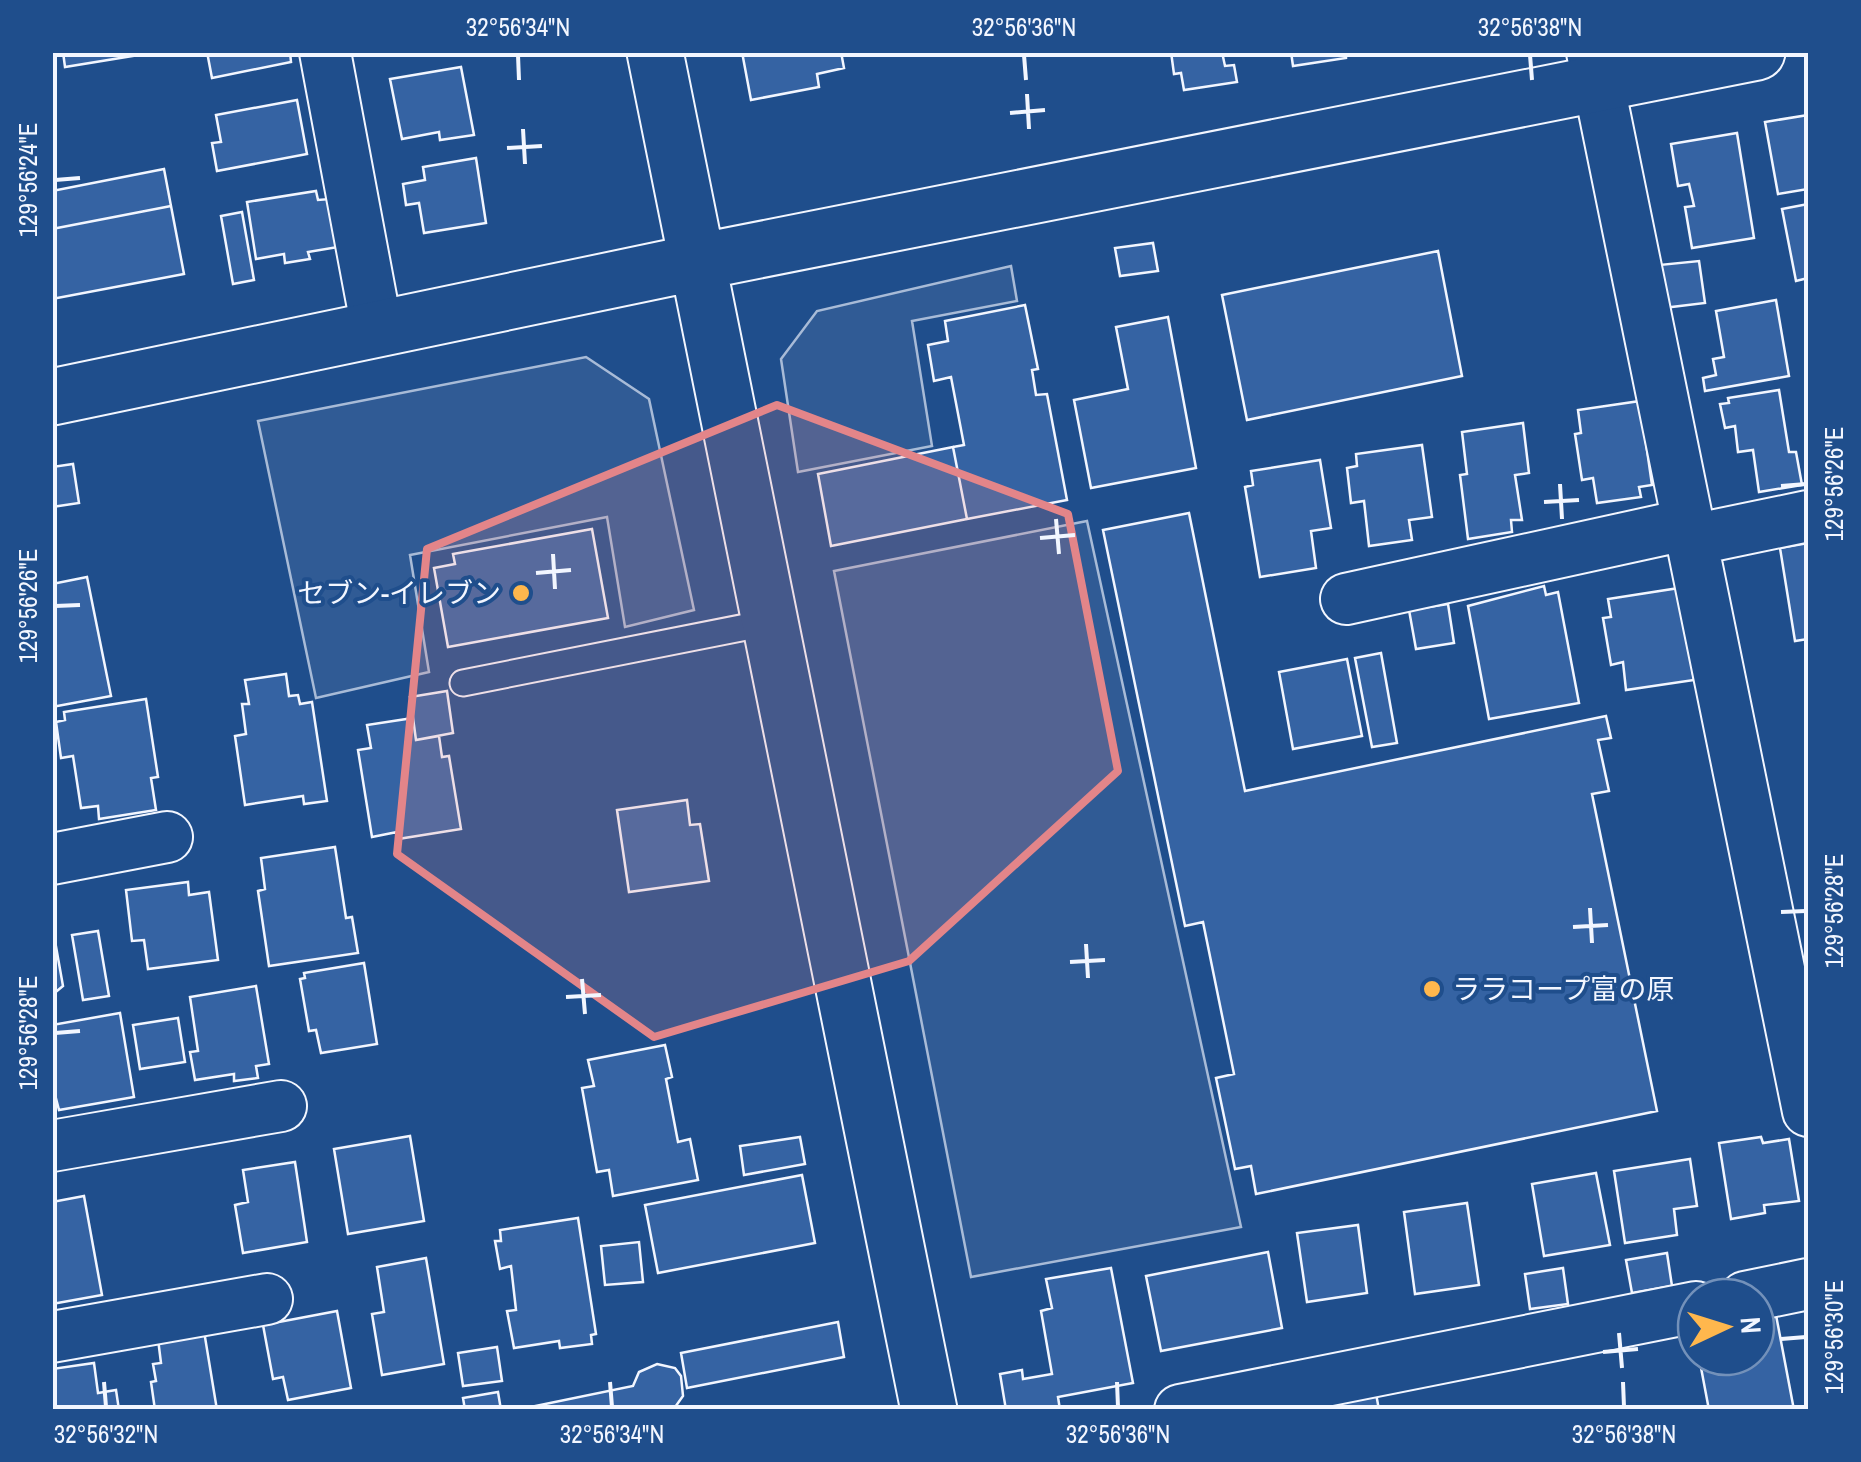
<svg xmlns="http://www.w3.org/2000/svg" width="1861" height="1462" font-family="'Archivo Narrow','Noto Sans JP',sans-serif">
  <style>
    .parking { fill: #305b95; stroke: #a8bbd7; stroke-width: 2.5 }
    .building { fill: #3563a3; stroke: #f2f6ff; stroke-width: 2.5 }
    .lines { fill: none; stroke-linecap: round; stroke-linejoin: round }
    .lane-casing { stroke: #f2f6ff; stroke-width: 29 }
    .street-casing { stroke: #f2f6ff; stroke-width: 54 }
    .secondary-casing { stroke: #f2f6ff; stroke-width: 59 }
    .lane { stroke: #1f4e8c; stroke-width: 25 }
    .street { stroke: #1f4e8c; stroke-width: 50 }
    .secondary { stroke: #1f4e8c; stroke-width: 55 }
    .marked { fill: #e38589; fill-opacity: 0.2; stroke: #e38589; stroke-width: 8; stroke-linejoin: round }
    .ticks { fill: none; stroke: #f2f6ff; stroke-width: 4 }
    .poi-dot { fill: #ffb74d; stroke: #1f4e8c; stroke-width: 4 }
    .labels { text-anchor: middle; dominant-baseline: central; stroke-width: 8; stroke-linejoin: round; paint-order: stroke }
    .poi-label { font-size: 28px; fill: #f2f6ff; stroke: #1f4e8c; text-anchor: end }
    .neatline { fill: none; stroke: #f2f6ff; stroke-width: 4 }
    .ticks-label { font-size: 25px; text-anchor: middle; fill: #f2f6ff }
  </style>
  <rect width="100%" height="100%" fill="#1f4e8c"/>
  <path class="parking" d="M1011 266 1017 301 912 321 932 446 798 472 781 359 817 311Z
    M586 357 649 399 694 610 625 627 607 517 410 555 429 672 316 698 258 421Z
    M1087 521 1241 1227 971 1277 834 571Z"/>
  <path class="building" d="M63 52H157L65 67Z
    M207 52H290L291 62 212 78Z
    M742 52H841L844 68 817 74 819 87 751 100Z
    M1171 52H1222L1225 66 1234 65 1237 82 1184 90 1181 73 1174 74Z
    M1291 52H1346V58L1293 66Z
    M461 67 474 135 440 140 439 132 402 139 390 79Z
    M297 100 307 154 217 171 212 143 221 142 216 115Z
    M1808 115V189L1778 194 1765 122Z
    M1737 133 1754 238 1692 248 1685 207 1694 206 1689 184 1678 186 1671 144Z
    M476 158 486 223 424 233 419 203 406 205 403 184 425 180 423 167Z
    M164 169 171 206 52 229V191Z
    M316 191 318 200 330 199 338 247 308 252 310 259 285 263 284 254 256 259 247 202Z
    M1808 204V278L1796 281 1782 209Z
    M171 206 184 274 52 299V229Z
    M242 212 254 280 233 284 221 216Z
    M1153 243 1158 271 1120 276 1115 248Z
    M1438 251 1462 376 1247 420 1222 295Z
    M1699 261 1705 303 1663 308 1659 265Z
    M1776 300 1789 376 1705 391 1703 378 1716 375 1713 359 1724 357 1716 311Z
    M1025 305 1038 369 1032 370 1036 395 1047 394 1067 500 967 519 953 447 964 445 951 377 934 381 928 345 948 341 945 321Z
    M1168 317 1196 468 1091 488 1074 400 1128 389 1116 327Z
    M1779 390 1789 452H1796L1802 485 1759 492 1753 450 1738 452 1735 426 1725 428 1720 404 1729 403 1728 398Z
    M1640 401 1652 485 1639 487 1641 497 1597 503 1593 478 1582 480 1575 434 1581 433 1578 410Z
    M1523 423 1529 473 1515 475 1522 520H1511L1512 532 1468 539 1460 475 1467 474 1462 432Z
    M1422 445 1432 517 1409 520 1412 540 1369 546 1364 501 1351 503 1347 468 1357 466 1356 454Z
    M953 447 967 519 831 546 818 474Z
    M1320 460 1331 528 1311 531 1316 568 1260 577 1245 487 1253 485 1251 471Z
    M73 464 79 503 52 507V467Z
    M1189 513 1245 791 1606 716 1611 738 1598 740 1609 791 1592 794 1657 1111 1256 1194 1251 1166 1235 1169 1216 1078 1234 1074 1203 922 1185 926 1103 530Z
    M592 529 608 618 448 647 434 568 455 564 453 554Z
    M1808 543V639L1795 641 1780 548Z
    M87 577 111 696 52 707V584Z
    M1544 586 1546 595 1558 592 1579 703 1489 719 1468 606Z
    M1679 588 1694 680 1626 690 1623 662 1611 665 1603 618 1611 617 1608 599Z
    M1448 604 1454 643 1416 649 1409 610Z
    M1381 653 1397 743 1372 747 1355 658Z
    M1347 659 1362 736 1293 749 1279 672Z
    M286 674 289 696 298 695 300 704 312 702 327 801 304 804 303 796 245 805 235 736 246 734 242 704H249L245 680Z
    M447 691 453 733 416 740 410 697Z
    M146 699 158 777 151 778 156 810 99 819 98 806 81 808 73 756 61 758 56 722 65 720 64 712Z
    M413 718 416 740 439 736 442 757 449 756 461 829 398 839 397 832 372 837 358 750 371 748 367 725Z
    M687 800 690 825 700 824 709 881 629 892 617 810Z
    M335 847 346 918 352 917 358 953 269 966 258 891 265 889 261 858Z
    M188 882 189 895 209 892 218 960 148 969 144 940 132 941 126 890Z
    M52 924 63 986 52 995Z
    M98 931 109 996 83 1000 72 935Z
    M364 963 377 1044 321 1053 316 1030 309 1031 300 979 305 978 304 973Z
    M256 986 269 1064 256 1066 258 1078 234 1081V1074L195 1080 190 1052 198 1051 190 997Z
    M120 1013 134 1097 59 1110 52 1083V1025Z
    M178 1018 185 1062 140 1069 133 1025Z
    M665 1045 672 1077 666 1079 678 1142 690 1139 698 1180 613 1196 609 1170 597 1172 582 1088 594 1086 588 1060Z
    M410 1136 424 1221 348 1234 334 1149Z
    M800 1137 805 1164 744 1175 740 1146Z
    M1761 1137 1763 1143 1789 1139 1799 1201 1764 1205 1765 1213 1731 1219 1719 1143Z
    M1690 1159 1697 1206 1674 1209 1677 1235 1625 1243 1614 1171Z
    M295 1162 307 1242 243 1253 235 1205 248 1202 243 1170Z
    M1596 1173 1610 1245 1544 1256 1532 1184Z
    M802 1175 815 1243 658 1273 645 1205Z
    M84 1196 102 1295 52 1304V1202Z
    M1467 1203 1479 1285 1415 1294 1404 1212Z
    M578 1218 596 1334 591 1335 592 1344 560 1348 559 1341 514 1348 507 1311 516 1310 511 1266 500 1269 495 1241H501L500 1230Z
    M1358 1225 1367 1293 1307 1302 1297 1233Z
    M639 1242 643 1282 605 1285 601 1246Z
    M1268 1252 1282 1328 1161 1351 1146 1276Z
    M1667 1253 1672 1286 1632 1293 1626 1260Z
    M426 1258 444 1364 382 1375 372 1314 384 1312 377 1267Z
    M1111 1268 1133 1383 1058 1397 1060 1410H1006L1000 1374 1022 1370 1023 1379 1052 1374 1041 1311 1052 1308 1046 1279Z
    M1563 1268 1568 1304 1530 1309 1525 1274Z
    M337 1311 351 1388 288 1400 283 1377 273 1379 263 1325Z
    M1776 1315 1794 1410H1709L1699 1357H1756V1318Z
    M838 1322 844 1357 687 1388 681 1353Z
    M204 1331 217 1410H155L151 1382 156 1381 153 1364 161 1363 158 1339Z
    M497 1347 502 1381 463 1386 458 1353Z
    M94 1363 98 1393 116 1390 119 1410H52V1369Z
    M657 1364 675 1368 681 1376 683 1396 673 1410H516L633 1386 639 1372Z
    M1375 1388 1379 1410H1318L1315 1398Z
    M498 1392 501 1410H465L463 1398Z"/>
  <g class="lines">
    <defs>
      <path id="lane" d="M463 683 771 622"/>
      <path id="street" d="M325 52 377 329
        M1592 52 1808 1111
        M1692 540 1808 516
        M1346 599 1689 524
        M52 859 167 837
        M52 1146 281 1106
        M1745 1297 1808 1284
        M52 1337 267 1299
        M1180 1410 1696 1307"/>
      <path id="secondary" d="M655 52 929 1410
        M52 397 698 262 1757 52"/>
    </defs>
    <use href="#lane" class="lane-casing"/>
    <use href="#street" class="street-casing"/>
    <use href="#secondary" class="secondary-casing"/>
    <use href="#lane" class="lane"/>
    <use href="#street" class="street"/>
    <use href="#secondary" class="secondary"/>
  </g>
  <path class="marked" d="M777 405 1068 514 1118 771 909 961 654 1037 397 854 427 549Z"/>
  <path class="ticks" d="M518 55 519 80M1024 55 1026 80M1530 55 1532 80M1027 94 1029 129M1010 113 1045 110M523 129 525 164M507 148 542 146M55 180 80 178M1560 484 1562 519M1781 486 1806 484M1544 502 1579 500M1056 519 1059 554M1040 538 1075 535M553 554 555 589M536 573 571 570M55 606 80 605M1590 908 1592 943M1781 912 1806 911M1573 927 1608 925M1086 944 1088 978M1070 962 1105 960M582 979 585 1014M566 997 601 995M55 1033 80 1031M1619 1333 1622 1368M1781 1339 1806 1337M1603 1352 1638 1349M104 1382 106 1407M610 1382 612 1407M1117 1382 1118 1407M1623 1382 1624 1407"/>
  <g class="poi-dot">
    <circle cx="521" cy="593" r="10"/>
    <circle cx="1432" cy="989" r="10"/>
  </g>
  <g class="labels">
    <g class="poi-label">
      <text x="501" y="593">セブン-イレブン</text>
      <text x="1452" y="989" text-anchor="start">ララコープ富の原</text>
    </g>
  </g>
  <rect width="1861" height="1462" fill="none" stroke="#1f4e8c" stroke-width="110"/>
  <g transform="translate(1726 1327) rotate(86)"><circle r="48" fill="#1f4e8c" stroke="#7391ba" stroke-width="2.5"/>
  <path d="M0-8L18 38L0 25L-18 38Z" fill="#ffb74d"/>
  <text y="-15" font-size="28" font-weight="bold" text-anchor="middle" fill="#f2f6ff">N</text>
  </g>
  <rect x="55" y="55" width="1751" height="1352" class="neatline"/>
  <g class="ticks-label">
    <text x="518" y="36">32°56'34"N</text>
    <text x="1024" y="36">32°56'36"N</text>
    <text x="1530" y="36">32°56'38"N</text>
    <text transform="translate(28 180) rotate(-90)" y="9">129°56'24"E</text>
    <text transform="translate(1834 484) rotate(-90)" y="9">129°56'26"E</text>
    <text transform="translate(28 606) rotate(-90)" y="9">129°56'26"E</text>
    <text transform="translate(1834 911) rotate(-90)" y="9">129°56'28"E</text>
    <text transform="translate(28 1033) rotate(-90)" y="9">129°56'28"E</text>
    <text transform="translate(1834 1337) rotate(-90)" y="9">129°56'30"E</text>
    <text x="106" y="1443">32°56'32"N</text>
    <text x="612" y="1443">32°56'34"N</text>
    <text x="1118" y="1443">32°56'36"N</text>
    <text x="1624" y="1443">32°56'38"N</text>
  </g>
</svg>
